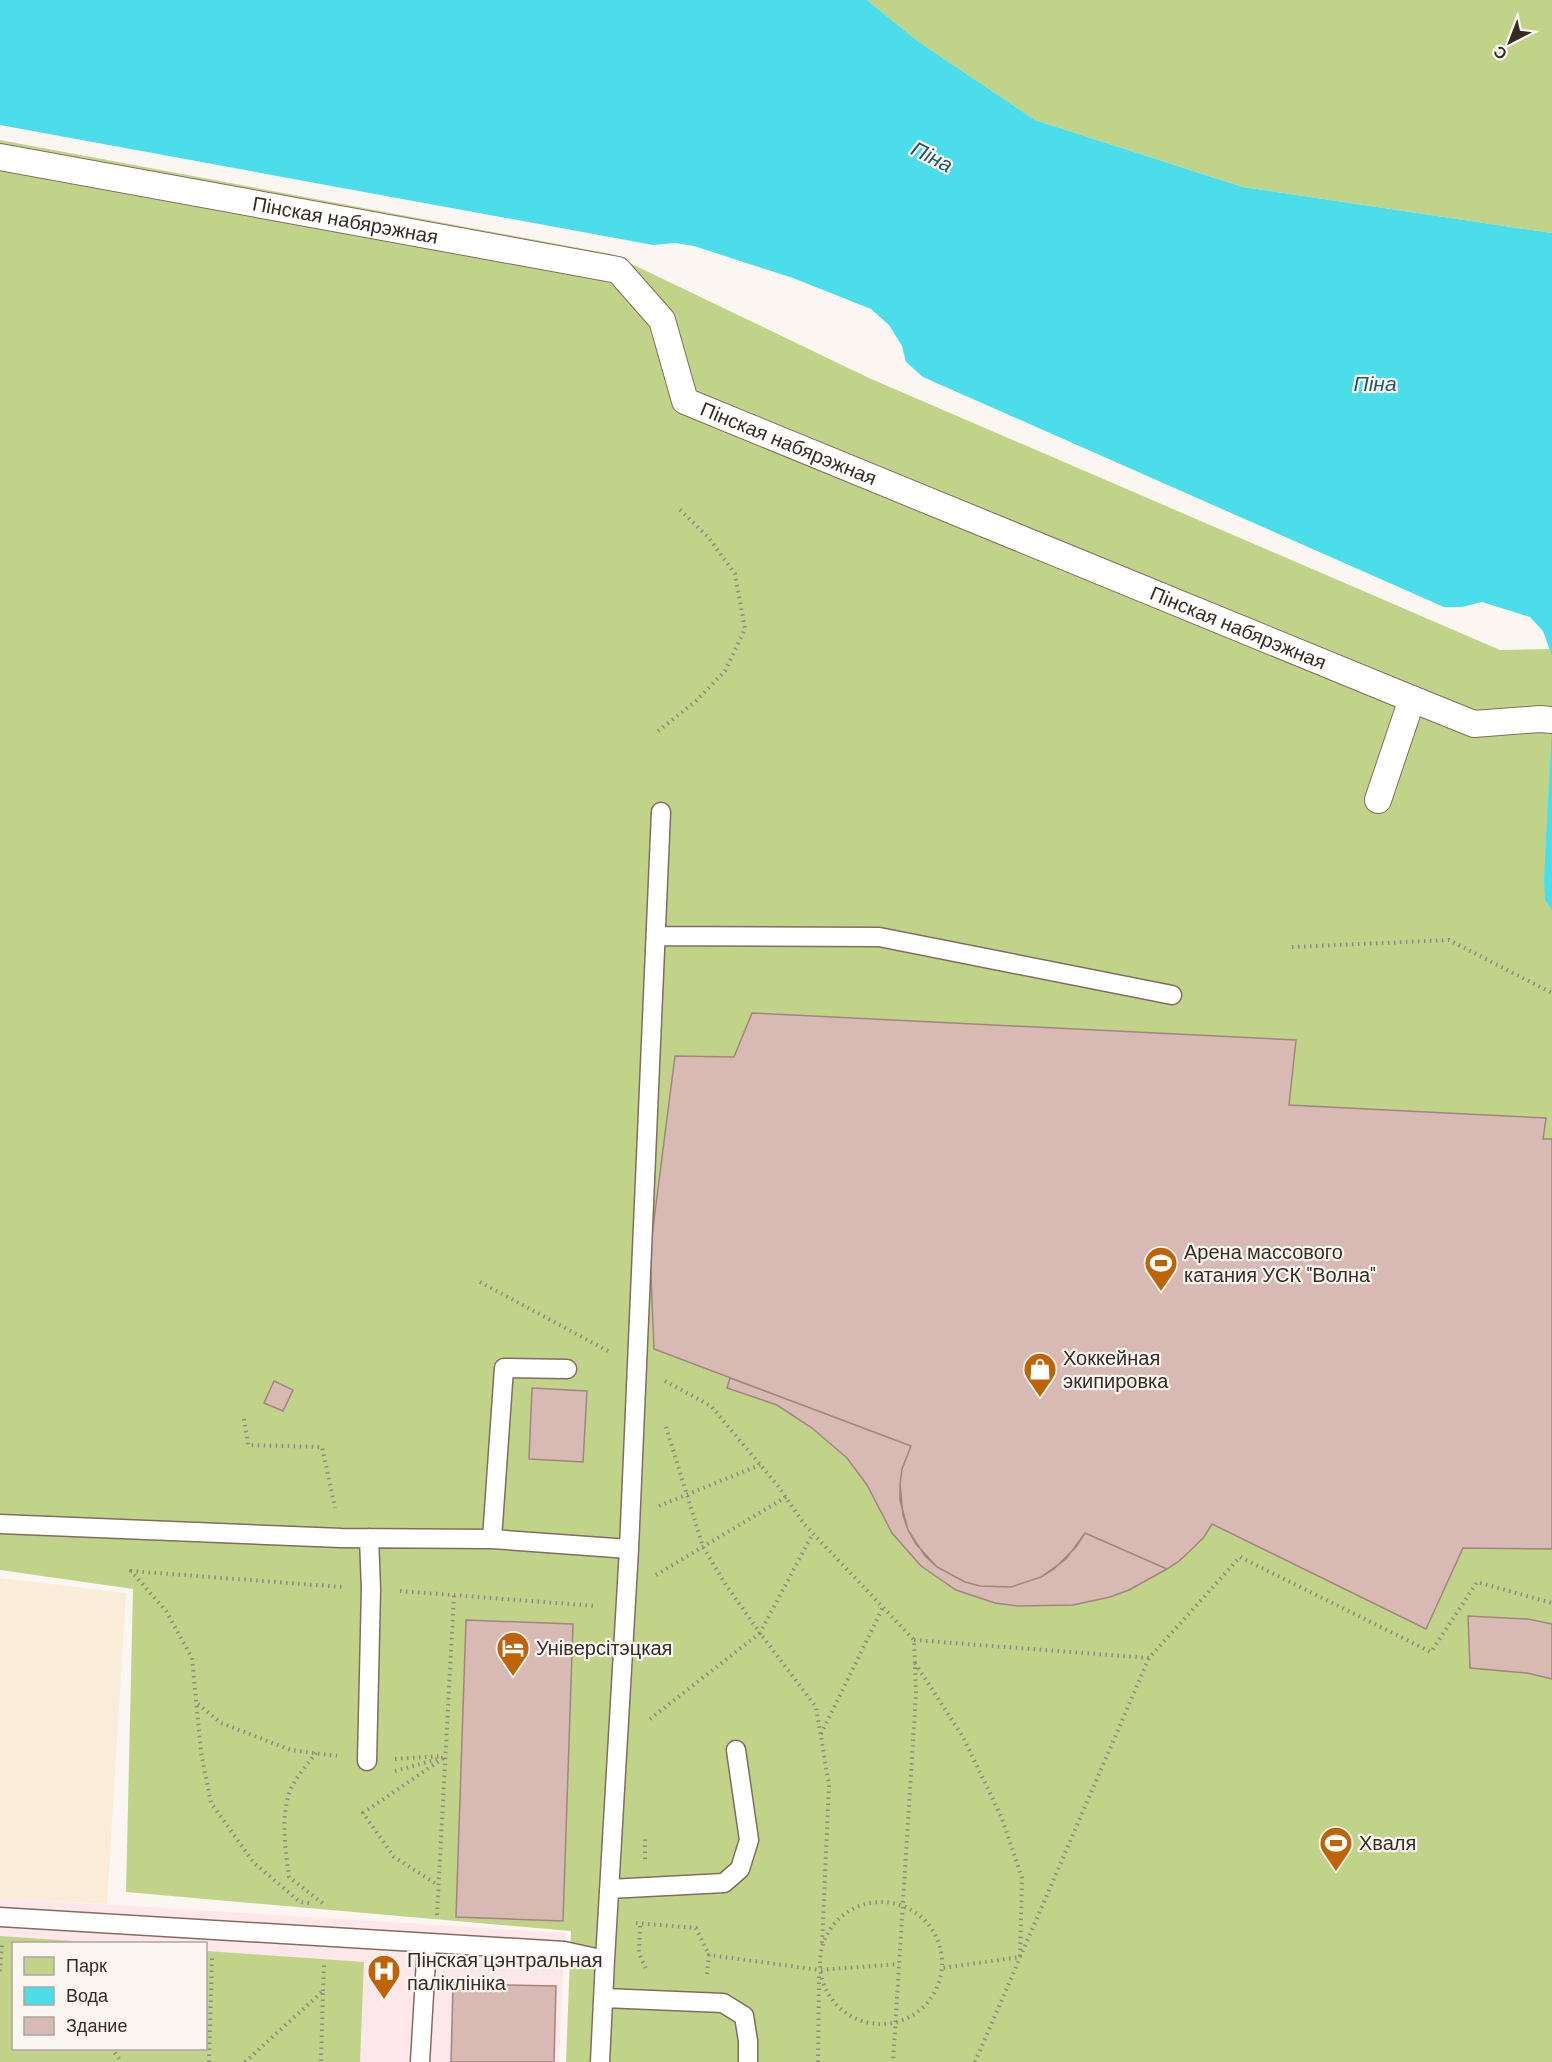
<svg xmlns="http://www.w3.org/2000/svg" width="1552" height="2062" font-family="'DM Sans',sans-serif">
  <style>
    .industrial { fill: #f9ecd8 }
    .medical { fill: #fde7eb; fill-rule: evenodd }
    .green { fill: #c1d389 }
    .water { fill: #4cddeb }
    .building { fill: #d8b9b3; stroke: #a28580; stroke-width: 1.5 }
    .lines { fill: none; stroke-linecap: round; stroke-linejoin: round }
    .service-casing { stroke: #836c5e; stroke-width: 21 }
    .pedestrian-casing { stroke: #836c5e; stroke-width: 28 }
    .path { stroke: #908883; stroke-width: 4; stroke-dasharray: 1.5 4.5; stroke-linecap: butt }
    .service { stroke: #fff; stroke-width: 18 }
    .pedestrian { stroke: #fff; stroke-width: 26 }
    .labels { text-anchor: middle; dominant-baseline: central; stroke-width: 4.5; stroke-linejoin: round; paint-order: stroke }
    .street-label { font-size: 20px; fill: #362c25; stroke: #fcf6f3 }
    .poi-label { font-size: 20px; fill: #362c25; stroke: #fcf6f3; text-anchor: start }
    .water-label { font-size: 21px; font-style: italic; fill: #1e5a5f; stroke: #fcf6f3 }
  </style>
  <rect width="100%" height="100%" fill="#fcf6f3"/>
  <path class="industrial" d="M0 1578 126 1593 107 1904 0 1898Z"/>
  <path class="medical" d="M0 1898 566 1933 564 1951 559 2062H0ZM14 1944H206V2048H14Z"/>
  <path class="green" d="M867 0H1552V233L1243 187 1035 120 919 42Z
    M0 140 611 254 869 378 1500 650 1552 649V2062H566L571 1931 126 1892 133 1589 0 1570Z
    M0 1936 103 1943 14 1944V2048H206V1951L364 1962 360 2062H0Z"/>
  <path class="water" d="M0 0H867L919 42 1035 120 1243 187 1552 233V656L1543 631 1530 617 1482 602 1462 607H1444L923 377 906 362 902 346 889 325 871 309 793 278 694 246 675 243 653 245 0 125Z
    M1552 726V910L1545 900 1544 880Z"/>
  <path class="building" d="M752 1013 1296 1040 1289 1105 1546 1118 1543 1139H1552V1549L1463 1548 1426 1629 1212 1524 1204 1537 1191 1550 1178 1562 1167 1569 1085 1533 1076 1547 1054 1569 1041 1577 1011 1587 980 1586 965 1582 937 1567 916 1544 908 1530 903 1515 900 1484 902 1469 911 1446 654 1349 650 1251 675 1056 734 1057Z
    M730 1378 911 1446 902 1469 900 1484V1500L908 1530 925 1556 937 1567 965 1582 980 1586 1011 1587 1041 1577 1066 1559 1085 1533 1167 1569 1129 1590 1110 1597 1073 1605 1018 1606 995 1603 956 1590 921 1566 892 1533 867 1485 847 1458 812 1428 777 1405 727 1388Z
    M274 1381 293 1390 283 1411 264 1403Z
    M532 1388 587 1391 583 1462 529 1459Z
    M1468 1616 1528 1619 1552 1624V1679L1527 1673 1470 1668Z
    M466 1620 573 1624 563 1921 456 1917Z
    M453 1984 556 1986 554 2062H451Z"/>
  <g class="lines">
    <defs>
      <path id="service" d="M656 936 879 937 1172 995
        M0 1524 341 1538 492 1539 629 1549
        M492 1539 504 1368 567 1369
        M367 1761 371 1589 369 1538
        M609 1889 724 1883 740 1869 749 1840 736 1750
        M0 1917 564 1951 605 1960 600 2062
        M605 1960 629 1549 661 812
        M604 1998 723 2003 744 2016 748 2041V2062
        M420 2062 427 1943"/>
      <g id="pedestrian">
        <path id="s1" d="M0 157 618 270 662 320 685 401 1412 699"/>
        <path d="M1378 800 1412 699 1474 724 1540 719 1552 720"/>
      </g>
    </defs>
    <use href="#service" class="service-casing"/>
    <use href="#pedestrian" class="pedestrian-casing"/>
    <path class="path" d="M658 731 695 702 725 671 745 629 735 574 708 537 677 507
      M1292 947 1449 940 1552 993
      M480 1282 608 1351
      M665 1381 711 1406 778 1486 804 1524 914 1640 916 1694 893 2062
      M244 1419 248 1445 322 1447 335 1508
      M666 1427 703 1547 726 1585 760 1633 813 1533
      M659 1506 760 1465
      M656 1575 786 1497
      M400 1591 596 1606
      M914 1640 1149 1658 1240 1557 1431 1652 1477 1582 1552 1603
      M915 1663 963 1737 1001 1816 1022 1878 1020 1957 942 1968
      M198 1704 221 1723 291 1750 337 1756
      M650 1719 760 1633 816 1707 829 1785 822 1944
      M821 1734 883 1607
      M316 1753C306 1766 292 1781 288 1797 281 1823 286 1852 289 1877L325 1905
      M395 1759 441 1756
      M395 1771 445 1757 363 1813 394 1857 438 1885
      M645 1859V1836
      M820 1963a61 61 0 1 1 122 0a61 61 0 1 1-122 0Z
      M309 1903 300 1902 254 1863 211 1803 201 1752 192 1658 166 1611 131 1571 342 1587
      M437 1915 454 1595
      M636 1923 696 1928 709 1955
      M640 1926 639 1953 647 1971
      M0 1971 2 1945
      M707 1974 709 1955 820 1970 899 1964
      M323 1991 324 1965
      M111 2048 122 2062
      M209 2062 212 1958
      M245 2062 323 1991 321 2062
      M818 2062 819 1976
      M975 2062 1149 1658"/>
    <use href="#service" class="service"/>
    <use href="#pedestrian" class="pedestrian"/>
  </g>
  <defs>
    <symbol id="stadium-pin" viewBox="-11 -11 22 30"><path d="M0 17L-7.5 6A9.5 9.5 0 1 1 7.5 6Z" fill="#be6407" stroke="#fcf6f3"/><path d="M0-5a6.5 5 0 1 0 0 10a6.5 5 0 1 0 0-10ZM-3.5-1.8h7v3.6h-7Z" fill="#fff"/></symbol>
    <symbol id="shop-pin" viewBox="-11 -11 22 30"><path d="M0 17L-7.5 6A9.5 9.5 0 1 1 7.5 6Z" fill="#be6407" stroke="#fcf6f3"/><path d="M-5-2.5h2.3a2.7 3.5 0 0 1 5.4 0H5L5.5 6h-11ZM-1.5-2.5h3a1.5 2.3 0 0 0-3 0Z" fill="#fff"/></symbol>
    <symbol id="hotel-pin" viewBox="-11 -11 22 30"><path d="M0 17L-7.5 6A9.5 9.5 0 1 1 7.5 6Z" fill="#be6407" stroke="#fcf6f3"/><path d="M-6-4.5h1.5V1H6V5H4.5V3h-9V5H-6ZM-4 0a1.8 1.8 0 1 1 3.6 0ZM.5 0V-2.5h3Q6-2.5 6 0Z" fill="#fff"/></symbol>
    <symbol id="hospital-pin" viewBox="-11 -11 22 30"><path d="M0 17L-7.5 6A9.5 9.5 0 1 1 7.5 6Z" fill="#be6407" stroke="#fcf6f3"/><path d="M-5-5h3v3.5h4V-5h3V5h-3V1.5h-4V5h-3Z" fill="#fff"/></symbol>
  </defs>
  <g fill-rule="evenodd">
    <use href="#stadium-pin" x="1142" y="1244" width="38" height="52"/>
    <use href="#shop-pin" x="1021" y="1350" width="38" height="52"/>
    <use href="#hotel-pin" x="494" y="1629" width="38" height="52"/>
    <use href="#stadium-pin" x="1317" y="1824" width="38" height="52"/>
    <use href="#hospital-pin" x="365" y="1952" width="38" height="52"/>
  </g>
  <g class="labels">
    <g class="street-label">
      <text stroke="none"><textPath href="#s1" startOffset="351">Пінская набярэжная</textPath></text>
      <text stroke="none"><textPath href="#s1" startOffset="891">Пінская набярэжная</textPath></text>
      <text stroke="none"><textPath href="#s1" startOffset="1377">Пінская набярэжная</textPath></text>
    </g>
    <g class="poi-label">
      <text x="1184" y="1252">Арена массового<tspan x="1184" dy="23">катания УСК "Волна"</tspan></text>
      <text x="1063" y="1358">Хоккейная<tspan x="1063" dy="23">экипировка</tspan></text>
      <text x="536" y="1648">Універсітэцкая</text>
      <text x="1359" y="1843">Хваля</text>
      <text x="407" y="1960">Пінская цэнтральная<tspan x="407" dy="23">паліклініка</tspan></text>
    </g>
    <g class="water-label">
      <text transform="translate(932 157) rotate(27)">Піна</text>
      <text x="1375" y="384">Піна</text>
    </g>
  </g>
  <rect x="12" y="1942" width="195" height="108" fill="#fcf6f3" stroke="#ada5a1" stroke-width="1.5"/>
  <rect x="24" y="1957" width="30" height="18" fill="#c1d389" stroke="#ada5a1" stroke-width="1.5"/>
  <text x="66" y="1972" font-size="18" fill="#362c25">Парк</text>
  <rect x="24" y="1987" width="30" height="18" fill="#4cddeb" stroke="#ada5a1" stroke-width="1.5"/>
  <text x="66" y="2002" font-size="18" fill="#362c25">Вода</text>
  <rect x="24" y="2017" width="30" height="18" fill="#d8b9b3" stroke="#ada5a1" stroke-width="1.5"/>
  <text x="66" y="2032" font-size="18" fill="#362c25">Здание</text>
  <g transform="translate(1510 42) rotate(222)" stroke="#fcf6f3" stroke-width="4.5" paint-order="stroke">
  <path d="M0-4.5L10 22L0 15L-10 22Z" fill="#362c25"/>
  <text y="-9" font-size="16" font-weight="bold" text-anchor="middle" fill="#362c25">С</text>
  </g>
</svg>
